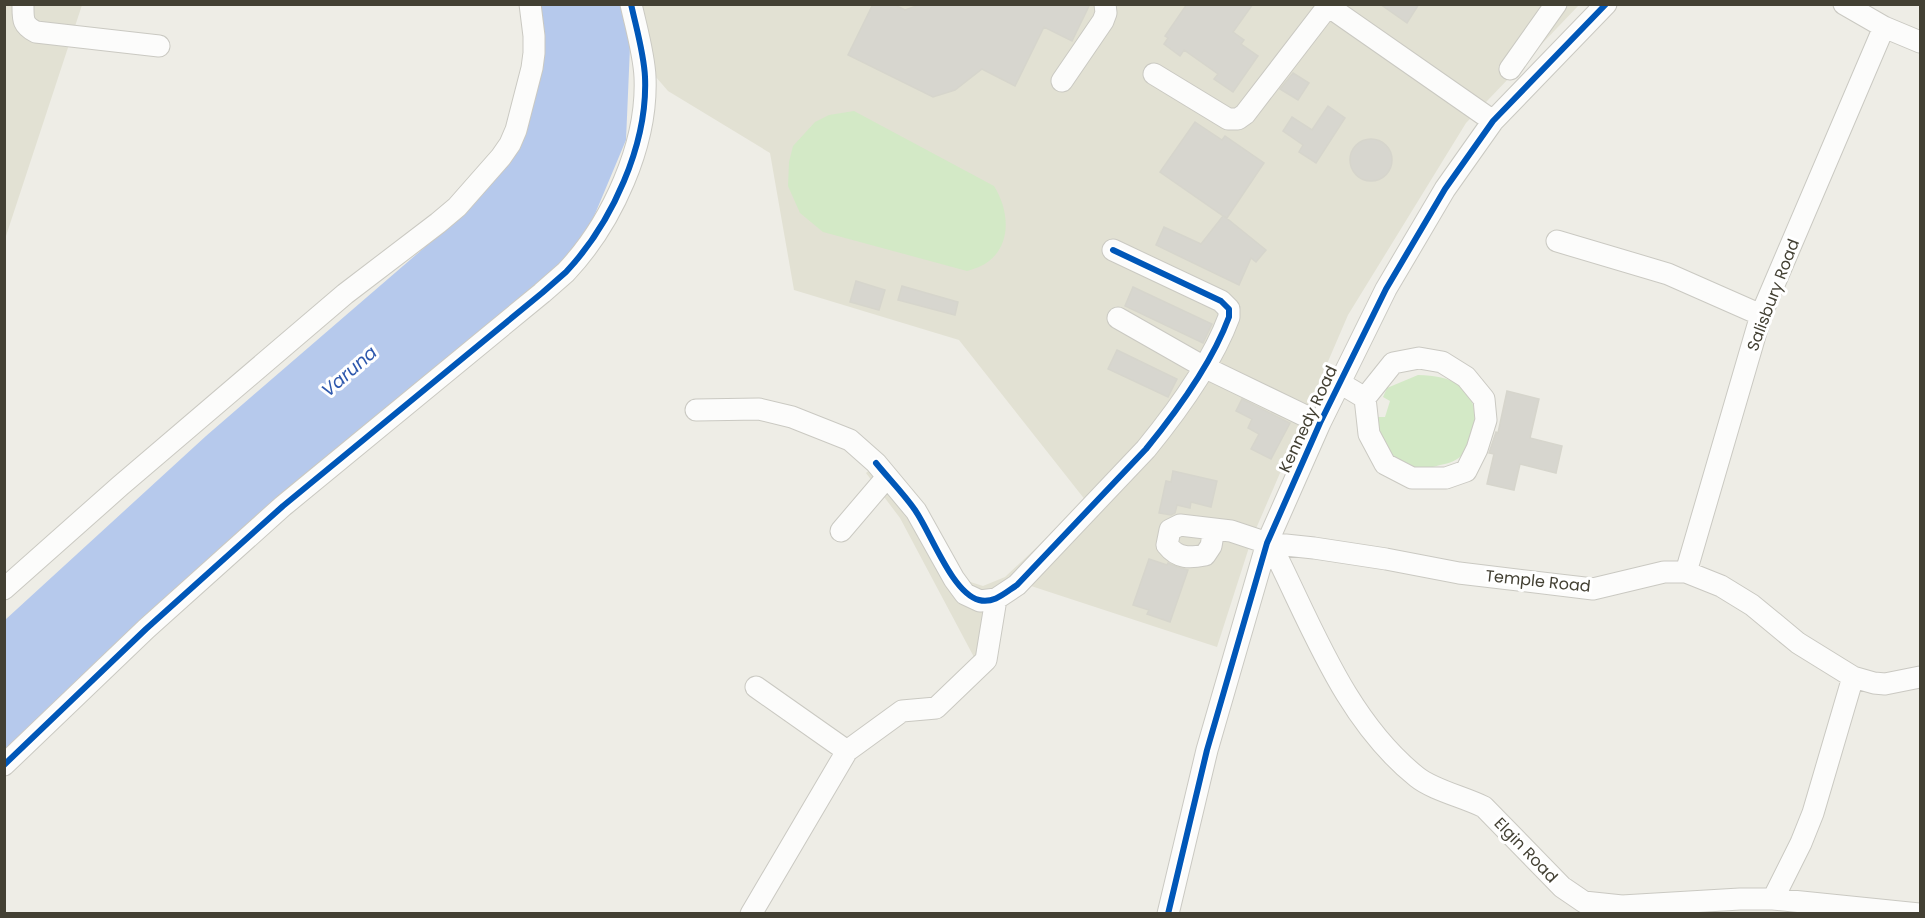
<svg xmlns="http://www.w3.org/2000/svg" width="1925" height="918" font-family="Poppins,sans-serif">
  <style>
    .residential { fill: #e2e1d3 }
    .green { fill: #d3e9c6 }
    .water { fill: #b6c9ec }
    .building { fill: #d7d6cf; stroke: #d6d5cc; stroke-width: 1.5 }
    .lines { fill: none; stroke-linecap: round; stroke-linejoin: round }
    .minor-casing { stroke: #cac9c2; stroke-width: 23 }
    .minor { stroke: #fcfcfb; stroke-width: 21 }
    .cycleway-casing { stroke: #fff; stroke-width: 10 }
    .cycleway { stroke: #0057b8; stroke-width: 6 }
    .labels { text-anchor: middle; dominant-baseline: central; stroke-width: 6; stroke-linejoin: round; paint-order: stroke }
    .street-label { font-size: 16px; fill: #434033; stroke: #fff }
    .water-label { font-size: 18px; font-style: italic; fill: #2e58ad; stroke: #fff }
  </style>
  <rect width="100%" height="100%" fill="#eeede6"/>
  <path class="residential" d="M5 5H82L5 239Z
    M629 5H1579L1466 123 1348 315 1252 538 1217 647 1025 584 998 611 975 659 900 518 866 473 885 456 964 580 983 586 1005 577 1086 501 959 340 794 290 770 153 668 91 630 47Z"/>
  <path class="green" d="M854 111 994 186C1008 208 1013 242 989 261 983 266 974 269 967 271L823 232 800 213 788 186 789 162 793 146 815 122 829 115Z
    M1418 375C1452 376 1476 385 1475 423 1474 433 1471 446 1464 453 1457 461 1450 463 1440 465 1416 473 1400 468 1385 447 1383 443 1379 440 1378 435 1377 430 1377 423 1377 417H1385L1390 401 1383 397 1387 388Z"/>
  <path class="water" d="M534 5H629L630 47 626 140 582 245 5 757V620L206 436 454 222 529 106Z"/>
  <path class="building" d="M873 4H893L905 10 922 4H1090L1072 41 1044 27 1015 86 982 69 955 90 933 97 848 55Z
    M1187 4H1253L1233 32 1244 40 1241 44 1258 56 1233 92 1214 79 1218 74 1184 50 1180 56 1164 44 1168 38 1165 36Z
    M1380 4H1419L1407 23Z
    M1293 73 1309 83 1298 100 1280 89Z
    M1328 106 1345 118 1316 163 1299 152 1303 145 1283 131 1292 117 1312 130Z
    M1195 122 1222 140 1225 136 1264 163 1227 218 1224 216 1266 250 1256 262 1251 258 1239 285 1156 245 1164 227 1201 244 1223 216 1160 172Z
    M1350 160a21 21 0 1 1 42 0a21 21 0 1 1-42 0Z
    M856 281 885 290 879 310 850 302Z
    M902 286 958 302 955 315 898 300Z
    M1133 287 1212 324 1203 343 1125 306Z
    M1117 350 1177 379 1168 397 1108 369Z
    M1507 391 1539 399 1530 438 1562 446 1556 473 1520 464 1514 490 1487 484 1494 454 1489 453 1496 432 1498 433Z
    M1242 399 1290 423 1271 459 1251 449 1259 434 1248 428 1252 419 1236 411Z
    M1173 471 1217 481 1211 507 1191 502 1190 508 1177 505 1175 513 1171 515 1159 513 1166 481 1171 482Z
    M1149 559 1167 565 1168 563 1177 567 1188 570 1170 622 1147 614 1149 610 1133 605Z"/>
  <g class="lines">
    <defs>
      <path id="minor" d="M23 4C23 19 22 25 36 32L159 46
        M1330 4 1328 6 1493 121
        M1844 4 1884 27 1920 42
        M1510 69 1556 4
        M1154 74 1228 119H1238L1245 114 1328 6
        M1062 81 1103 21 1106 13 1105 4
        M1557 241 1668 274 1761 315
        M1118 318 1204 367 1320 423
        M1340 383 1365 398 1369 434 1385 464 1412 478H1446L1466 471 1477 449 1486 420 1484 399 1466 377 1442 362 1419 358 1393 363 1365 398
        M696 410 759 409 792 417 850 440 876 463 916 511 954 579 965 594 980 601 996 599 1017 585 1146 449C1177 411 1212 363 1229 317V309L1221 301 1113 250
        M1214 529 1211 546 1205 555C1190 558 1178 559 1167 545L1170 530 1180 525 1231 531 1267 543 1314 548 1386 559 1459 573 1593 589 1664 572H1686L1721 586 1752 605 1798 643 1853 677 1874 683 1885 684 1920 677
        M841 531 887 477
        M1267 543 1277 557C1315 634 1348 722 1417 777 1433 790 1464 797 1484 807L1562 887 1584 902 1622 906 1740 899H1773L1919 914
        M1686 572 1761 315 1884 27
        M4 589 120 486 345 294 438 223 457 207 501 157 510 144 516 130 532 68 534 53V36L530 4
        M756 687 847 751
        M4 765 146 629 283 506 542 293C550 286 558 279 566 272 612 223 648 144 645 77 644 54 636 27 631 4
        M1773 899 1801 843 1813 813 1853 677
        M751 914 847 751 902 711 936 708 986 660 996 599
        M1168 914 1207 750 1267 543 1320 423 1386 289 1445 189 1493 121 1606 4"/>
    </defs>
    <use href="#minor" class="minor-casing"/>
    <use href="#minor" class="minor"/>
    <defs>
      <path id="cycleway" d="M876 463C889 479 904 494 915 510 931 533 952 593 979 600 994 604 1006 592 1017 585L1146 449C1177 411 1212 363 1229 317V309L1221 301 1113 250
        M4 765 146 629 283 506 542 293C550 286 558 279 566 272 612 223 648 144 645 77 644 54 636 27 631 4
        M1168 914 1207 750 1267 543 1320 423 1386 289 1445 189 1493 121 1606 4"/>
    </defs>
    <use href="#cycleway" class="cycleway-casing"/>
    <use href="#cycleway" class="cycleway"/>
  </g>
  <g class="labels">
    <g class="street-label">
      <text transform="translate(1773 295) rotate(-69)">Salisbury Road</text>
      <text transform="translate(1308 419) rotate(-65)">Kennedy Road</text>
      <text transform="translate(1538 581) rotate(6)">Temple Road</text>
      <text transform="translate(1526 850) rotate(46)">Elgin Road</text>
    </g>
    <g class="water-label">
      <text transform="translate(349 371) rotate(-41)">Varuna</text>
    </g>
  </g>
  <rect width="1925" height="918" fill="none" stroke="#434033" stroke-width="12"/>
</svg>
